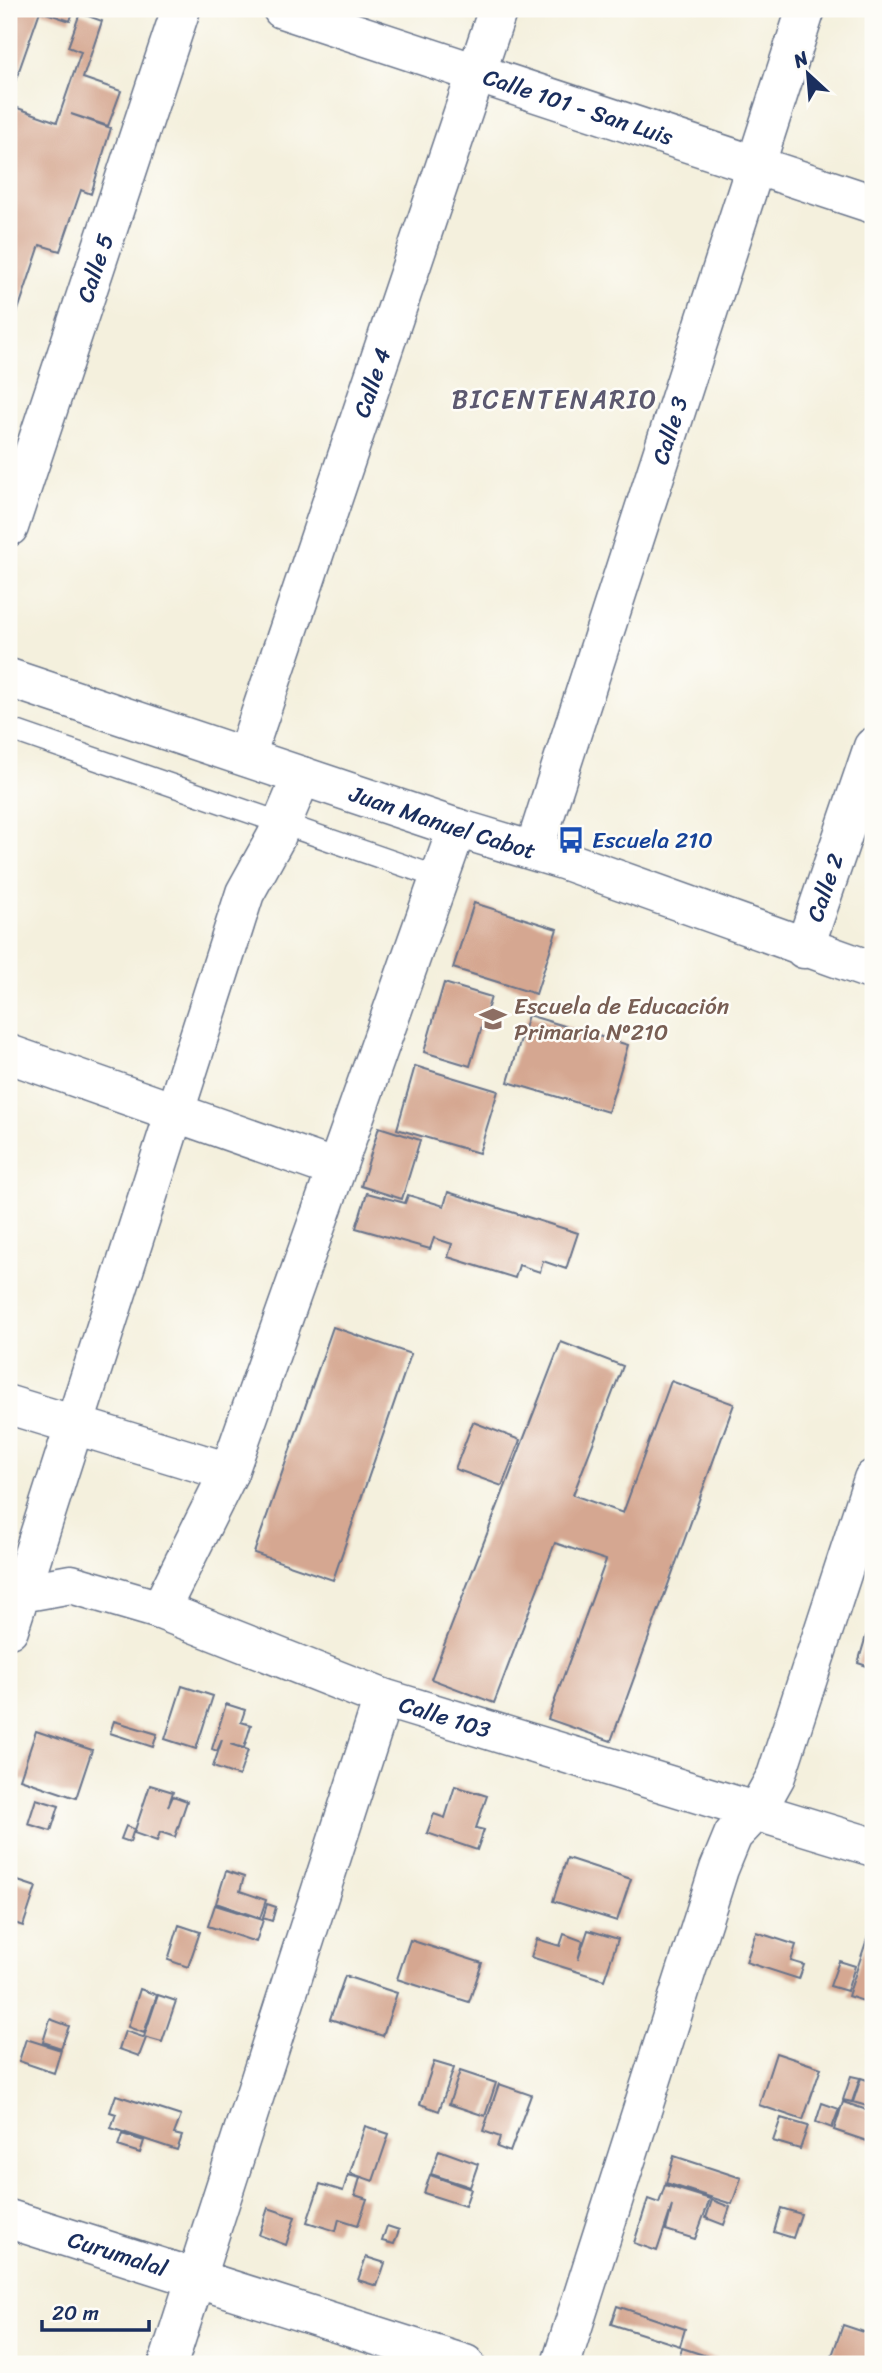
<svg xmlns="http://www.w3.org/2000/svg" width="882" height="2373" font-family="Sriracha,sans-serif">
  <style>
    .building { fill: #d5a791 }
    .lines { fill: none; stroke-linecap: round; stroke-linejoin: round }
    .lane-casing { stroke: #67738a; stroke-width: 24 }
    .street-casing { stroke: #67738a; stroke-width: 41 }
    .lane { stroke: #fff; stroke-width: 21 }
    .street { stroke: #fff; stroke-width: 38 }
    .labels { text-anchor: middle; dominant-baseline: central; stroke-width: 5; stroke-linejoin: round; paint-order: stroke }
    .street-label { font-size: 23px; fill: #1b2f5e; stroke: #fdfcf7 }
    .transit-label { font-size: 23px; fill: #164399; stroke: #fdfcf7; text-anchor: start }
    .education-label { font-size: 23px; fill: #785e54; stroke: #fdfcf7; text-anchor: start }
    .quarter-label { font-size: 26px; letter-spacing: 2px; fill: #5c5970; stroke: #fdfcf7 }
  </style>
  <rect width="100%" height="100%" fill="#fdfcf7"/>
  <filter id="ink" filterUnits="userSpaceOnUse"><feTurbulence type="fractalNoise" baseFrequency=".0143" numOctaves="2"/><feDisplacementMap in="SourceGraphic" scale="14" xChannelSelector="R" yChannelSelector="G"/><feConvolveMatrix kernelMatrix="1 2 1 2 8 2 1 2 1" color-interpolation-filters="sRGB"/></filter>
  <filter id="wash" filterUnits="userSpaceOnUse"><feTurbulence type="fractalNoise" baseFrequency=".00686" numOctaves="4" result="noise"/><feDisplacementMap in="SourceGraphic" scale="28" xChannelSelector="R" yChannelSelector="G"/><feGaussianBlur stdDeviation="1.57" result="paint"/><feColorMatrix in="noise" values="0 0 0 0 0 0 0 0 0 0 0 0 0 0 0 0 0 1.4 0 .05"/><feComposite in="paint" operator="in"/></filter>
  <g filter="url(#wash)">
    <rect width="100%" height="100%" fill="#f4f0dd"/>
    <g id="blocks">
      <path class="building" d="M9 9H74L70 21 40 11 9 99Z
        M80 13 102 21 83 78 121 91 108 126 71 114 111 128 91 194 81 190 60 251 40 245 9 337V105L57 122 81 52 68 47Z
        M474 903 557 929 536 994 453 968Z
        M444 983 491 997 470 1066 424 1052Z
        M528 1015 628 1045 608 1112 508 1082Z
        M415 1066 498 1091 479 1153 397 1129Z
        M379 1127 420 1140 402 1199 361 1186Z
        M448 1192 578 1233 566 1269 543 1261 540 1272 519 1265 515 1278 448 1257 452 1244 434 1238 430 1249 356 1228 367 1193 405 1203 408 1195 444 1206Z
        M333 1327 411 1354 333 1580 254 1553Z
        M561 1342 623 1366 573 1495 623 1513 671 1381 734 1404 611 1741 548 1719 606 1560 555 1543 494 1703 431 1679Z
        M473 1422 520 1440 502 1486 455 1469Z
        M866 1636 873 1638V1668L858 1663Z
        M182 1686 213 1696 196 1749 165 1739Z
        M226 1704 245 1710 241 1722 251 1725 244 1748 230 1744 248 1750 239 1776 213 1767 222 1740 217 1751 212 1749Z
        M114 1721 157 1734 153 1747 110 1733Z
        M36 1731 92 1750 76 1798 20 1779Z
        M150 1785 173 1792 168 1807 173 1796 187 1801 175 1837 160 1832 157 1841 134 1833Z
        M455 1786 487 1796 476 1828 484 1830 477 1850 427 1833 434 1814 445 1818Z
        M36 1799 59 1806 51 1831 28 1824Z
        M126 1826 134 1829 130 1842 121 1839Z
        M567 1858 631 1879 617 1921 553 1901Z
        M226 1871 244 1877 240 1891 266 1900 260 1918 216 1903Z
        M9 1878 36 1887 23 1926 9 1921Z
        M267 1904 276 1907 272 1921 263 1918Z
        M215 1905 263 1920 256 1942 208 1926Z
        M179 1925 200 1932 188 1967 168 1960Z
        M588 1930 618 1939 604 1980 531 1957 537 1939 560 1946 564 1934 583 1941 578 1960Z
        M756 1932 796 1945 791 1961 804 1965 799 1979 746 1962Z
        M868 1936 873 1938V2004L848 1996Z
        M410 1940 482 1963 469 2002 397 1979Z
        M839 1961 855 1966 847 1991 830 1986Z
        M345 1976 397 1993 383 2036 330 2019Z
        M140 1989 157 1995 144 2033 128 2027Z
        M158 1995 176 2001 162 2042 144 2037Z
        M50 2019 69 2026 61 2048 43 2042Z
        M125 2031 146 2038 139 2056 119 2049Z
        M26 2039 61 2050 54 2073 19 2061Z
        M776 2053 821 2068 803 2120 759 2105Z
        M434 2062 454 2068 439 2111 420 2104Z
        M460 2071 496 2083 485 2116 449 2104Z
        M851 2076 860 2078 852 2102 843 2100Z
        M861 2078 873 2082V2094H871L867 2106 853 2102Z
        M499 2084 531 2095 510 2152 497 2147 500 2137 483 2131Z
        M116 2095 181 2116 174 2134 182 2136 177 2150 111 2128 116 2114 110 2112Z
        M843 2102 873 2112V2143L834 2130Z
        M822 2103 839 2109 832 2128 816 2122Z
        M781 2118 808 2126 800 2149 773 2141Z
        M365 2126 389 2134 373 2181 350 2173Z
        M122 2134 144 2141 140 2153 118 2146Z
        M439 2150 478 2164 470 2187 431 2174Z
        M674 2156 741 2178 732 2204 666 2183Z
        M348 2175 360 2178 355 2195 367 2199 358 2225 339 2219 336 2231 307 2222 320 2184 343 2191Z
        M430 2175 471 2189 465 2206 424 2193Z
        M665 2185 710 2199 695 2239 666 2230 672 2206 657 2251 634 2243 648 2199 659 2203Z
        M712 2200 730 2207 724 2225 706 2218Z
        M268 2208 295 2217 286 2245 259 2235Z
        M781 2208 801 2214 793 2238 774 2232Z
        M387 2226 399 2230 394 2244 382 2241Z
        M366 2257 385 2263 377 2286 358 2280Z
        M617 2306 685 2329 680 2346 611 2324Z
        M843 2325 873 2335V2364L830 2361Z
        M682 2348 722 2361 721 2364H677Z"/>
    </g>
  </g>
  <g filter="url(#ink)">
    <use href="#blocks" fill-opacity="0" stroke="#67738a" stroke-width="2"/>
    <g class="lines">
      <defs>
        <path id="lane" d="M9 729 440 878"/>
        <g id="street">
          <path id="s1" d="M282 9 873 204"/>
          <path id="s2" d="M9 527 181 9"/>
          <path id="s3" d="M9 678 457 828 566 861 873 971"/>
          <path id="s4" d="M246 756 498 9"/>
          <path id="s5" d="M534 850 806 9"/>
          <path id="s6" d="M804 949 873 747"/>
          <path d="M9 1054 336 1169"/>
          <path d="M9 1405 229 1472"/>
          <path id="s7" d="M21 1593 71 1584 160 1610 383 1698 873 1847"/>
          <path d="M160 1610 229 1472 457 828"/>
          <path d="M9 1629 245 893 276 837 302 776"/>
          <path id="s8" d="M9 2219 465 2364"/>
          <path d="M168 2364 383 1698"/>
          <path d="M561 2364 719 1869 733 1835 757 1810 776 1776 873 1479"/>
        </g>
      </defs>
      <use href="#lane" class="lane-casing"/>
      <use href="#street" class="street-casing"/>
      <use href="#lane" class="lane"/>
      <use href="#street" class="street"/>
    </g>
  </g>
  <defs>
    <symbol id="bus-bare" viewBox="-9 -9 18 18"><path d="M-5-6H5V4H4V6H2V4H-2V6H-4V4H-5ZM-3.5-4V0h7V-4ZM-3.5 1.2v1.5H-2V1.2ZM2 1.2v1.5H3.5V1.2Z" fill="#1a4fb4" stroke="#fdfcf7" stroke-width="2.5" paint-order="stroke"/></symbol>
    <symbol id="school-bare" viewBox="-9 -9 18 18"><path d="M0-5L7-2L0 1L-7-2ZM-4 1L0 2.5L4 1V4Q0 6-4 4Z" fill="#8d6e63" stroke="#fdfcf7" stroke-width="2.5" paint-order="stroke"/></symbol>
  </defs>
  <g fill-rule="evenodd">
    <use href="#bus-bare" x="552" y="821" width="38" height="38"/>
    <use href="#school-bare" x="474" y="1000" width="38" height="38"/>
  </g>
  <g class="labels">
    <g class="street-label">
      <text stroke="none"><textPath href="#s1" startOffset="312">Calle 101 - San Luis</textPath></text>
      <text stroke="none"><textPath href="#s2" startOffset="273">Calle 5</textPath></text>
      <text stroke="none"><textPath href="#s4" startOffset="394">Calle 4</textPath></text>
      <text stroke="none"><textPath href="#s5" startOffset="441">Calle 3</textPath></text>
      <text stroke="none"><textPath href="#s3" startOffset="457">Juan Manuel Cabot</textPath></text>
      <text stroke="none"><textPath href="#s6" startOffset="65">Calle 2</textPath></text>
      <text stroke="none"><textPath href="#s7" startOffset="448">Calle 103</textPath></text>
      <text stroke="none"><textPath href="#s8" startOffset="114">Curumalal</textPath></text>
    </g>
    <g class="transit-label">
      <text x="592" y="840">Escuela 210</text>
    </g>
    <g class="education-label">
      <text x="514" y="1006">Escuela de Educación<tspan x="514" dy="26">Primaria Nº210</tspan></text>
    </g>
    <g class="quarter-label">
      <text x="555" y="399">BICENTENARIO</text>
    </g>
  </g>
  <rect width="882" height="2373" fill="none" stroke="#fdfcf7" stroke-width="35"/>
  <g transform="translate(808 74) rotate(334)" stroke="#fdfcf7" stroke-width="5" paint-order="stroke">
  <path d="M0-5L12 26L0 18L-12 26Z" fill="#1b2f5e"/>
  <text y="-10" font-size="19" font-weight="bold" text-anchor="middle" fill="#1b2f5e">N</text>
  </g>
  <path d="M42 2320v10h107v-10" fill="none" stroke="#1b2f5e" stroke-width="3.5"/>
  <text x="52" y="2320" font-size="21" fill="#1b2f5e" stroke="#fdfcf7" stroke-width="5" paint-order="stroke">20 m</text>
</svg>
